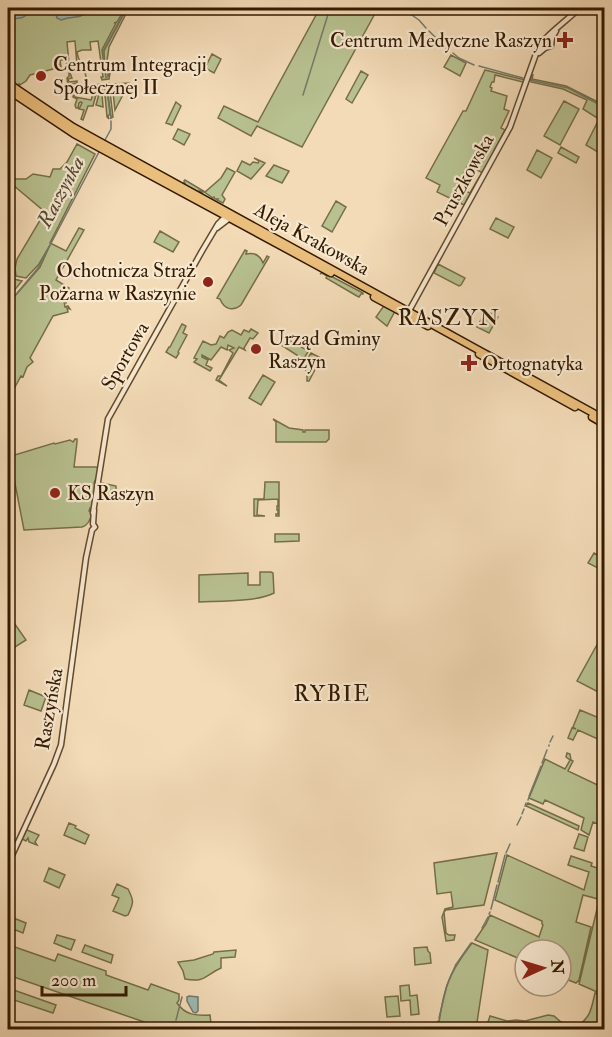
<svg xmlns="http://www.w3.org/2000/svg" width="612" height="1037" font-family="'IM FELL Double Pica',serif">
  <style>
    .green { fill: #b8c190; stroke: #766e48; stroke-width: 1.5 }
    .water { fill: #9dbab4; stroke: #737a6c; stroke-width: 1.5 }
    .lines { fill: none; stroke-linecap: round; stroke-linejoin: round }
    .stream { stroke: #737a6c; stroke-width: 1.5 }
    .minor-casing { stroke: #634a2e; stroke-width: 7 }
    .major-casing { stroke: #331a00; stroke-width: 9 }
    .minor { stroke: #f7e8d0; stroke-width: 4 }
    .major { stroke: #eabe7c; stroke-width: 6 }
    .poi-dot { fill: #8f2418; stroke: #f7e8d0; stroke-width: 2 }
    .labels { text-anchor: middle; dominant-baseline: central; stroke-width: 4.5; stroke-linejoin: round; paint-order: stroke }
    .poi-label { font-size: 20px; fill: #331a00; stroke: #f7e8d0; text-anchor: start }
    .street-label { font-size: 20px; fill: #331a00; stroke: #f7e8d0 }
    .water-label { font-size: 21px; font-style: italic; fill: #534a36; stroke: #f7e8d0 }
    .quarter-label { font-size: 22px; letter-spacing: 1.5px; fill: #331a00; stroke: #f7e8d0 }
  </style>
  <rect width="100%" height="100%" fill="#f3dbb7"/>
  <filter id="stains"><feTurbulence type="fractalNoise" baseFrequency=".00333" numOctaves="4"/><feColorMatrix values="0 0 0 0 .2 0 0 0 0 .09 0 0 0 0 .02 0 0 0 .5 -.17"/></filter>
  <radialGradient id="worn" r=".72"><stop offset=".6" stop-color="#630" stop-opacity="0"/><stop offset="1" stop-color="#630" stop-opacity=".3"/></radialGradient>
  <path class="green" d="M8 8H125L117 22 114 23H116L102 50 105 72 104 51 127 8H129L109 47 107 61 108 76 110 73 109 79 102 80 101 77H103L98 41 90 42 91 50H82L77 52C79 64 85 68 87 81L85 72 79 65H77L75 41 67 42 69 64 67 65C68 67 71 76 72 78L68 79 69 82 77 81V83L68 85 67 78 69 76V69H66L67 60H60L61 67H58L59 65 57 63 55 64 57 68 30 75 26 81 20 85 19 83V85H15L8 80Z
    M302 8H378L302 147 257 126 251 136 218 118 224 106 258 122 316 15Z
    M212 54 221 59 214 73 205 68Z
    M451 55 466 63 460 76 444 67Z
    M485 70 525 80 522 87 523 82 495 75 494 82H492L490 87 492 88 491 91 507 96 504 109 509 111 501 128 505 130 482 174 481 172 468 165 456 187 470 193 480 176 464 205 437 192 440 185 426 178 463 111H466Z
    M361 71 368 75 352 103 346 99Z
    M532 75H533L532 79 566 86 604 105V158L603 155 586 145 599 119 583 109 587 100 563 89 531 82V79L530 78Z
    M106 83V84L109 83 113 117 111 118 107 87 110 114 108 116 109 119 107 117 104 84Z
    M129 83 115 110 112 84Z
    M101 84 103 106V107L96 105 99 94 97 91 93 106H88L83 120 81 119 84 110 79 109 82 103 81 102 79 103 78 108H76L75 105 77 99 73 97V94L75 97 91 100 94 92 88 91V86Z
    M8 96 12 99 8 189Z
    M564 101 579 109 560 145 544 136Z
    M176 102 181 106 172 125 166 123Z
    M178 129 190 134 184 145 173 139Z
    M77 144 95 154 50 243 66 251 79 228 84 230 56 280 69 288 66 298 69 296 66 303 64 301 65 307 68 306 70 309 67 308 68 312 53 316 30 358 33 362 27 367 23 377 21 376 8 400V304L40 267 50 245 39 264 26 278 16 276 15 268 17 259 45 212 13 185 14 179H26L33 174 50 177 53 169H60L67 162Z
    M561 147 579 157 576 163 558 153Z
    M537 150 552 158 541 178 527 170Z
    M254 158 265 163 251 179 237 171 242 161 250 165 253 162 258 163 259 161Z
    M274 165 289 171 282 183 266 176Z
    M227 168 235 172 222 195 225 199 223 203 217 200 218 199H215L214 197 213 198 204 192 200 191 203 194 183 185V183H185L184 181 185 180 205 192 221 178Z
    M8 196 10 234 9 271 14 279 22 281 8 298Z
    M336 201 346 207 332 232 322 226Z
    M496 218 514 227 508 238 490 229Z
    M160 231 179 242 173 252 154 242Z
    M245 250 247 251 246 254C255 252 260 255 263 263L267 256 269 257 241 305C233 312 224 309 220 299L217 298Z
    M438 264 465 278 461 285 459 286 434 273Z
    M323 272 363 293V294H361L359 297 357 296 326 278 327 276 322 273 320 274 321 273Z
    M385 306 395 311 387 326 376 317 383 307Z
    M486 311 498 317 489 333 477 327Z
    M182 324 186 326 183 333 187 335 178 352 179 353 176 358 166 352 169 347H170Z
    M251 329 258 333 253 339 250 338 244 348 245 350 239 347 219 380 227 386 216 380 218 376H221L233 353 229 350 234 348 228 345 227 350 221 347 211 360 202 355V357L208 360 206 365 212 368 210 371 194 362 197 359 194 358 203 341 211 345 216 344 220 336 224 338 228 332 232 330 241 335 244 330 249 332Z
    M285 338 307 350 308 352 304 358 303 359 281 345Z
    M311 353 321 358 309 381H307V372L303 366Z
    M263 375 275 382 261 405 249 398Z
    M273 419 289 428 303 430V432H305V430H329V439L326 442H276V422Z
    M75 439H77V442L74 467H96L99 468 97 476 94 483 95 491 92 509 90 508 89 511 92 512C91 519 89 525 82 527L24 530 12 468H9L8 457 54 443 55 444 70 440 73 442Z
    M265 482H279V516H276V514H278V510H277V506H278V499L258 500 257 515 265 516H254V499H264Z
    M102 483 116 486V496H100Z
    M299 534V541L275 542V534Z
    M594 553 604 559V562L600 569 588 563Z
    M260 572H271L273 573 274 593C257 602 219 601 199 602V575L248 573V585H260Z
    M8 617H10L26 640 15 647 8 637Z
    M604 632V695L577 681Z
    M29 690 46 697 41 711 24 705Z
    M580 710 604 720V731L602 741 578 730 573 740 568 738 572 728 576 729 573 727Z
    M567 753 570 754 571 760 573 761 568 771 604 788V813L601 825 604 826V838L599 837 601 825 593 822 589 835 581 830 584 818 545 800 543 804 529 798 545 759 565 769 570 760 566 757Z
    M528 803 579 826 578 830 526 806Z
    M69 823 76 826 75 828 89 835 85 844 64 835Z
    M27 830 39 835 35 842 37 845 29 842 28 838 26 841 22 839 26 831Z
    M579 834 588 837 584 851 574 848Z
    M497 853 484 905 446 910 444 912 446 933 449 935H455L454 940 446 941 442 917 445 909 453 907 451 892 437 894 434 863Z
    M507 855 584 890 589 872 568 865 571 856 592 863 591 866 604 870 598 899 583 895 576 922 591 927 579 980 576 983 561 977V950H525V961L475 940 486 924 490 915 539 937 543 925 542 924V921L495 900Z
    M49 868 65 875 59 888 44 881Z
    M604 880V995L579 984Z
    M117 884 128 889C134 901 134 902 128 915L125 916 113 911 119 898 112 895Z
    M11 917 26 923 23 933 8 927Z
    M57 935 75 940 71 950 54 943Z
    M472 943 488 950 476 1029H438C441 1009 444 986 455 968 460 959 466 951 472 943Z
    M9 945 55 961 58 954 106 971V975L148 990 151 984 179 994V1000L177 1003C185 1015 196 1016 210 1015L211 1024 201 1026 202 1029H152L153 1025 8 975V949Z
    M85 945 113 955 111 963 82 952Z
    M427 947 428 951 430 953 431 963 415 965 414 948Z
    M236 950 235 957 221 958V968C205 975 205 983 185 979L183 971 178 962 194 960 213 954 214 952Z
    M409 985 410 996 417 995 419 1014 411 1015 410 1000 401 1001 400 986Z
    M8 988 56 1005 53 1013 8 998Z
    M595 993 604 997V1026L602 1029 558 1030 553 1028 549 1030H494L486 1028 490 1016 507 1021 516 1020 525 1021 548 1015 554 1016 561 1022 577 1027C591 1016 591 1010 595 993Z
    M398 996 400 1016 387 1017 385 997Z"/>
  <path class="water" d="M10 8H34C24 16 25 20 9 18Z
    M53 8H90C78 22 76 14 61 20L57 18 54 9Z
    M189 996 198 997V1011L196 1013 193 1012 187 1001V997Z"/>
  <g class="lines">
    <path class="stream" d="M395 8 400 11
      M406 11 419 20 426 28
      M429 31 448 50
      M453 53 459 58 474 65
      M479 66 523 78
      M8 77 15 82
      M106 78 103 51 126 8
      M530 80 568 88 604 107
      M106 83 111 118
      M8 94 11 96
      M303 95 330 8
      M105 140 111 129V121
      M8 304 38 268 99 152
      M434 322 436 323
      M437 324 442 326
      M444 327 448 329
      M450 330 456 334
      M462 337 467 340
      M486 350 494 354
      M550 742 553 736
      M549 746V745
      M542 763 547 750
      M529 796 541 766
      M528 800 529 797
      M525 806 526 803
      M522 814 524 809
      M517 825 521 817
      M506 853 510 844
      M498 882 505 855
      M491 909 497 885
      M489 914 490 912
      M482 928 488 917
      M457 963 471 943
      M439 1018 447 985 456 964
      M176 1020 182 997
      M495 1023C515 1028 526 1029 546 1025
      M173 1030 175 1022
      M437 1030 438 1021
      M518 1030 519 1022"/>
    <defs>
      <path id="minor" d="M539 53 545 48 551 46 552 38 556 31
        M217 228 230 218
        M409 311 510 127 537 51C540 47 543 41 546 38 556 28 569 18 580 8
        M93 513 108 419 202 251 218 224 227 215
        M8 864 54 764 61 745 86 558 92 530 95 527 93 524 94 510"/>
      <path id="major" d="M8 83 73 127 604 419
        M8 90 74 134 331 273
        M374 297 428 326
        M479 354 575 407
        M592 417 604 424"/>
    </defs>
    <use href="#minor" class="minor-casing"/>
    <use href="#major" class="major-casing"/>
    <use href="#minor" class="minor"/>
    <use href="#major" class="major"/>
  </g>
  <g class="poi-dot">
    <path d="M562 31h6v6h6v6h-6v6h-6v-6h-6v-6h6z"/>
    <circle cx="41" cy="76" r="6"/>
    <circle cx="208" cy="282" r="6"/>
    <circle cx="256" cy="349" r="6"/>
    <path d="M466 354h6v6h6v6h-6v6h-6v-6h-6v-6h6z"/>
    <circle cx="55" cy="493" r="6"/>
  </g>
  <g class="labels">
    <g class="poi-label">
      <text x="552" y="40" text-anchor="end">Centrum Medyczne Raszyn</text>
      <text x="53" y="64">Centrum Integracji<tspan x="53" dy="23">Społecznej II</tspan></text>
      <text x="196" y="270" text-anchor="end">Ochotnicza Straż<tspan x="196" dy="23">Pożarna w Raszynie</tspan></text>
      <text x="268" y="338">Urząd Gminy<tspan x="268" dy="23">Raszyn</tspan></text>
      <text x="482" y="363">Ortognatyka</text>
      <text x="67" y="493">KS Raszyn</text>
    </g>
    <g class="street-label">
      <text transform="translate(464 180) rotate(-61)">Pruszkowska</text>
      <text transform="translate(312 239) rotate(29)">Aleja Krakowska</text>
      <text transform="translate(125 356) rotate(-60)">Sportowa</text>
      <text transform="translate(49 709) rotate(-80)">Raszyńska</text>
    </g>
    <g class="water-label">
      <text transform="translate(61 192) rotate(-62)">Raszynka</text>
    </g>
    <g class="quarter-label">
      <text x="449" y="318">RASZYN</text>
      <text x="332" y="694">RYBIE</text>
    </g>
  </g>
  <rect width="612" height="1037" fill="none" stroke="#f3dbb7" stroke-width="30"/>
  <rect x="9" y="9" width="594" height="1019" fill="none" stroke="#331a00" stroke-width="3"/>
  <rect x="15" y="15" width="582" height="1007" fill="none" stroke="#331a00" stroke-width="1.5"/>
  <g transform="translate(543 968) rotate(86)"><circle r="28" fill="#f7e8d0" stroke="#a9967d" stroke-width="1.5"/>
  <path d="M0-4.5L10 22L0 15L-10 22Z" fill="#8f2418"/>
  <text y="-9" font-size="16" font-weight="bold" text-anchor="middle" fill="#331a00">N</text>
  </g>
  <path d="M42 986v9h84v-9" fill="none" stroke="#331a00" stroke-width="3"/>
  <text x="51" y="986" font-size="18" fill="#331a00" stroke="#f7e8d0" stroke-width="4.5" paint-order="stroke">200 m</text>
  <rect width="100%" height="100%" filter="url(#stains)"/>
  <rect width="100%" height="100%" fill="url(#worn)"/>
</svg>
